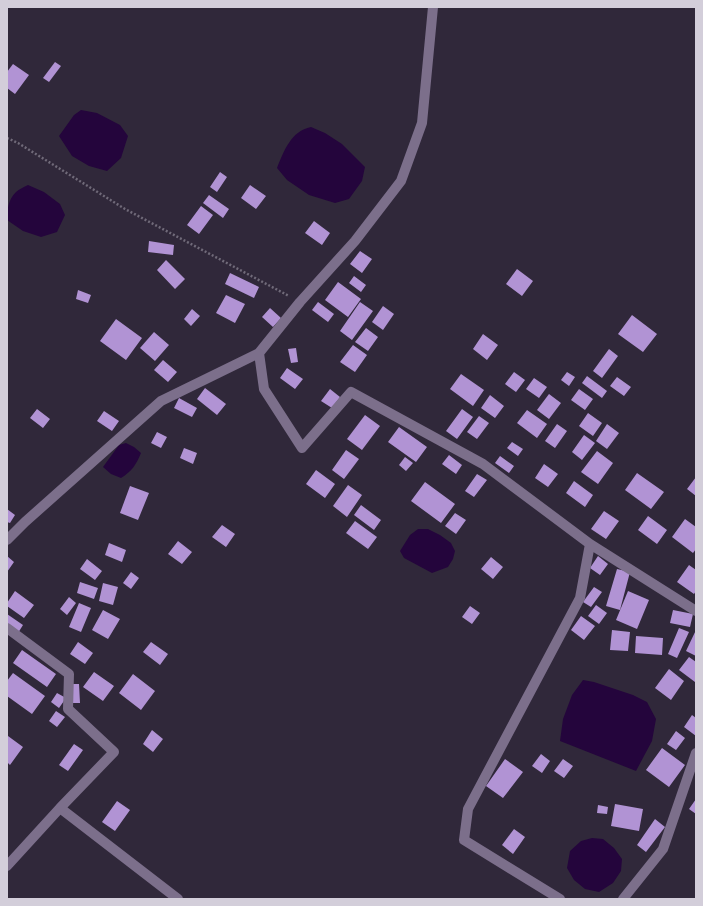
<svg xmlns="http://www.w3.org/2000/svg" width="703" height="906" font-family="'DM Sans',sans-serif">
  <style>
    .water { fill: #24053c }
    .building { fill: #b193d4 }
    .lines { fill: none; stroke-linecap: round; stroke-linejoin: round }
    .path { stroke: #706a79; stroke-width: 2.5; stroke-dasharray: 2 2; stroke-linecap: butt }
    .minor { stroke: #7c6f8b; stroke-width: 10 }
  </style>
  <rect width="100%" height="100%" fill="#30283a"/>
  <path class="water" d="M81 110 97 113 120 125 128 136 121 158 107 171 89 166 72 156 59 136 74 115Z
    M311 127 325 133 342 144 365 167 362 181 349 199 335 203 309 195 287 180 277 168C284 151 291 131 311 127Z
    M28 185 44 192 60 204 65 215 57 232 41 237 23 231 7 220C7 210 8 200 16 192 19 189 24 187 28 185Z
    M126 443 134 447 141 453C136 465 132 471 121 478L111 474 103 467 119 445Z
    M418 529H428L440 535 451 543 455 551 453 559 448 567 432 573 404 558 400 551 410 535Z
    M583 680 594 682 633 695 647 702 656 719 652 741 636 771 560 741 563 719 572 695Z
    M592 838 603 839 614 848 622 859 621 871 613 883 599 892 585 889 574 880 567 868 570 851 581 841Z"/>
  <path class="building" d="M55 62 61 66 49 82 43 78Z
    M13 64 29 75 15 94 7 88V72Z
    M220 172 227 177 217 192 210 187Z
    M250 185 266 196 256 209 241 198Z
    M209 195 229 209 223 218 203 203Z
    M201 206 213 215 199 234 187 225Z
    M314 221 330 233 322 245 305 233Z
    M149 241 174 245 173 255 148 252Z
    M360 251 372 259 362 273 350 264Z
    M166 260 185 279 175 289 157 270Z
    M517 269 533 281 522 296 506 284Z
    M230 273 259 287 254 298 225 284Z
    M354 276 366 285 361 292 349 283Z
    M338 282 361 299 348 317 325 300Z
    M78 290 91 295 88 303 76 299Z
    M226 295 245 304 235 323 216 313Z
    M318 302 334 314 328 322 312 310Z
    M360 302 373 311 352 340 340 331Z
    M383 306 394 314 383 330 372 322Z
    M270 308 281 318 273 327 262 317Z
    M192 309 200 316 191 326 184 319Z
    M632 315 657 334 643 352 618 334Z
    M116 319 142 338 126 360 100 341Z
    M366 328 378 337 368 351 355 342Z
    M154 332 169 345 155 361 140 348Z
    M483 334 498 345 487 360 473 349Z
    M353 345 367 355 355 372 340 362Z
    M296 348 298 362 291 363 288 349Z
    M609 349 618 356 602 378 593 371Z
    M163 360 177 372 168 382 154 370Z
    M287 368 303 379 295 389 280 378Z
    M514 372 525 380 516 392 505 384Z
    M567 372 575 377 569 386 561 380Z
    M461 374 484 390 473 406 450 389Z
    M587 376 607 391 602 398 582 383Z
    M617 377 631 387 624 396 610 386Z
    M534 378 547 387 539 398 526 389Z
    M205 388 226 404 217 415 197 399Z
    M330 389 340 397 332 408 321 401Z
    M579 389 593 399 585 410 571 400Z
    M549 394 561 403 549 419 537 410Z
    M490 395 504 406 495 418 481 408Z
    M179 398 197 408 192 417 174 408Z
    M37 409 50 419 43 428 30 418Z
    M462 409 473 417 457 439 446 431Z
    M527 410 547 424 537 438 517 423Z
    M104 411 119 421 112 431 97 421Z
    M588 413 602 423 593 436 579 426Z
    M365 415 380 426 362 450 347 439Z
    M479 416 489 423 477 439 467 432Z
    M557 424 567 431 555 448 545 441Z
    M607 424 619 433 607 449 596 441Z
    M399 427 427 447 416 462 388 442Z
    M157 432 167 437 161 448 151 443Z
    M584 435 595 443 582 460 572 452Z
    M512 442 523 449 518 456 507 448Z
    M184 448 197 453 193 464 180 458Z
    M346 450 359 459 344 479 332 470Z
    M597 451 613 463 598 484 581 472Z
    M449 455 462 465 456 474 442 464Z
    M500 456 514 466 509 473 495 463Z
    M405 457 413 463 406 471 399 465Z
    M544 464 558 474 548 487 535 478Z
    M316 470 335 484 325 498 306 484Z
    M637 473 664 492 651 509 625 490Z
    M477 474 487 480 474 497 465 491Z
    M696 477V496L687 489Z
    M574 481 593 495 585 507 566 493Z
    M425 482 455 504 441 523 411 501Z
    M348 485 362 495 347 517 333 506Z
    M130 486 149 493 138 520 120 513Z
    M361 505 381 520 374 530 354 515Z
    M7 509 15 515 10 523 7 522Z
    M604 511 619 521 606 539 591 529Z
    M455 513 466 520 456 534 445 526Z
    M648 516 667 530 657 544 638 530Z
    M685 519 696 527V549L693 553 672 537Z
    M355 521 377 537 368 549 346 533Z
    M222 525 235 534 226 547 212 537Z
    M178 541 192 552 182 564 168 554Z
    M109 543 126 550 122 562 105 555Z
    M7 556 14 562 7 572Z
    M598 556 608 564 600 575 590 568Z
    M491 557 503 567 493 579 481 569Z
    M87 559 102 571 95 580 80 569Z
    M689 565 696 570V591L694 594 677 582Z
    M617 569 630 572 620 610 606 606Z
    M131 572 139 578 131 589 123 583Z
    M80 582 98 588 94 599 77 593Z
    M103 583 118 587 113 605 99 601Z
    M594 587 602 592 591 607 583 602Z
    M15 591 34 605 24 618 7 606V603Z
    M628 591 649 600 637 629 616 620Z
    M69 597 76 603 67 615 60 609Z
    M79 603 91 608 81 632 69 627Z
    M596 605 607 613 599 624 588 616Z
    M470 606 480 613 472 624 462 617Z
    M103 610 120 619 108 639 92 630Z
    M673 610 693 614 690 627 670 623Z
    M7 614 23 625 18 633 7 625Z
    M581 616 595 626 584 640 571 630Z
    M679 628 689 632 677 658 668 654Z
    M612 630 630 632 628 651 610 650Z
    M696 630V656L686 651Z
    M636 636 663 638 662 655 635 653Z
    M78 642 93 653 85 664 70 654Z
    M151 642 168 654 160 665 143 652Z
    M22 650 56 674 47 687 13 663Z
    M689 657 696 662 695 682 679 670Z
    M669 669 684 681 671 700 655 688Z
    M94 672 114 686 103 701 83 687Z
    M13 673 45 696 32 714 7 696V681Z
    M133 674 155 691 141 710 119 693Z
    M72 684H79L80 703H73Z
    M57 693 66 698 59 708 51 702Z
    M56 711 65 717 57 727 49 721Z
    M692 715 696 718V736L684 727Z
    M152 730 163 739 153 752 143 744Z
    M676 731 685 738 676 750 667 744Z
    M8 736 23 747 10 765 7 762Z
    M74 744 83 750 68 771 59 765Z
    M662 748 685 765 669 787 646 770Z
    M541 754 550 761 542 773 532 766Z
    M505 759 523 772 503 798 486 786Z
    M563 759 573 766 564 778 554 771Z
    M696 799V814L689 809Z
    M117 801 130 810 115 831 102 822Z
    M615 804 643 809 639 831 611 826Z
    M598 805 608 807 607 814 597 813Z
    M655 819 665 827 646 852 637 845Z
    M514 829 525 837 513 854 502 845Z"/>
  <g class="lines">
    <path class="path" d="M7 138 18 143 125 209 289 296"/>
    <path class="minor" d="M433 7 422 123 401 181 355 241 300 302 259 353 264 389 302 448 351 392 483 464 590 544 580 598 468 809 464 840 560 899
      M7 540 25 522 161 401 259 353
      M590 544 696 611
      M7 628 69 674 68 709 114 752 60 808 7 866
      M60 808 178 899
      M623 899 663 849 696 753"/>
  </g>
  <rect width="703" height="906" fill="none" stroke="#d3ceda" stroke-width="16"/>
</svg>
